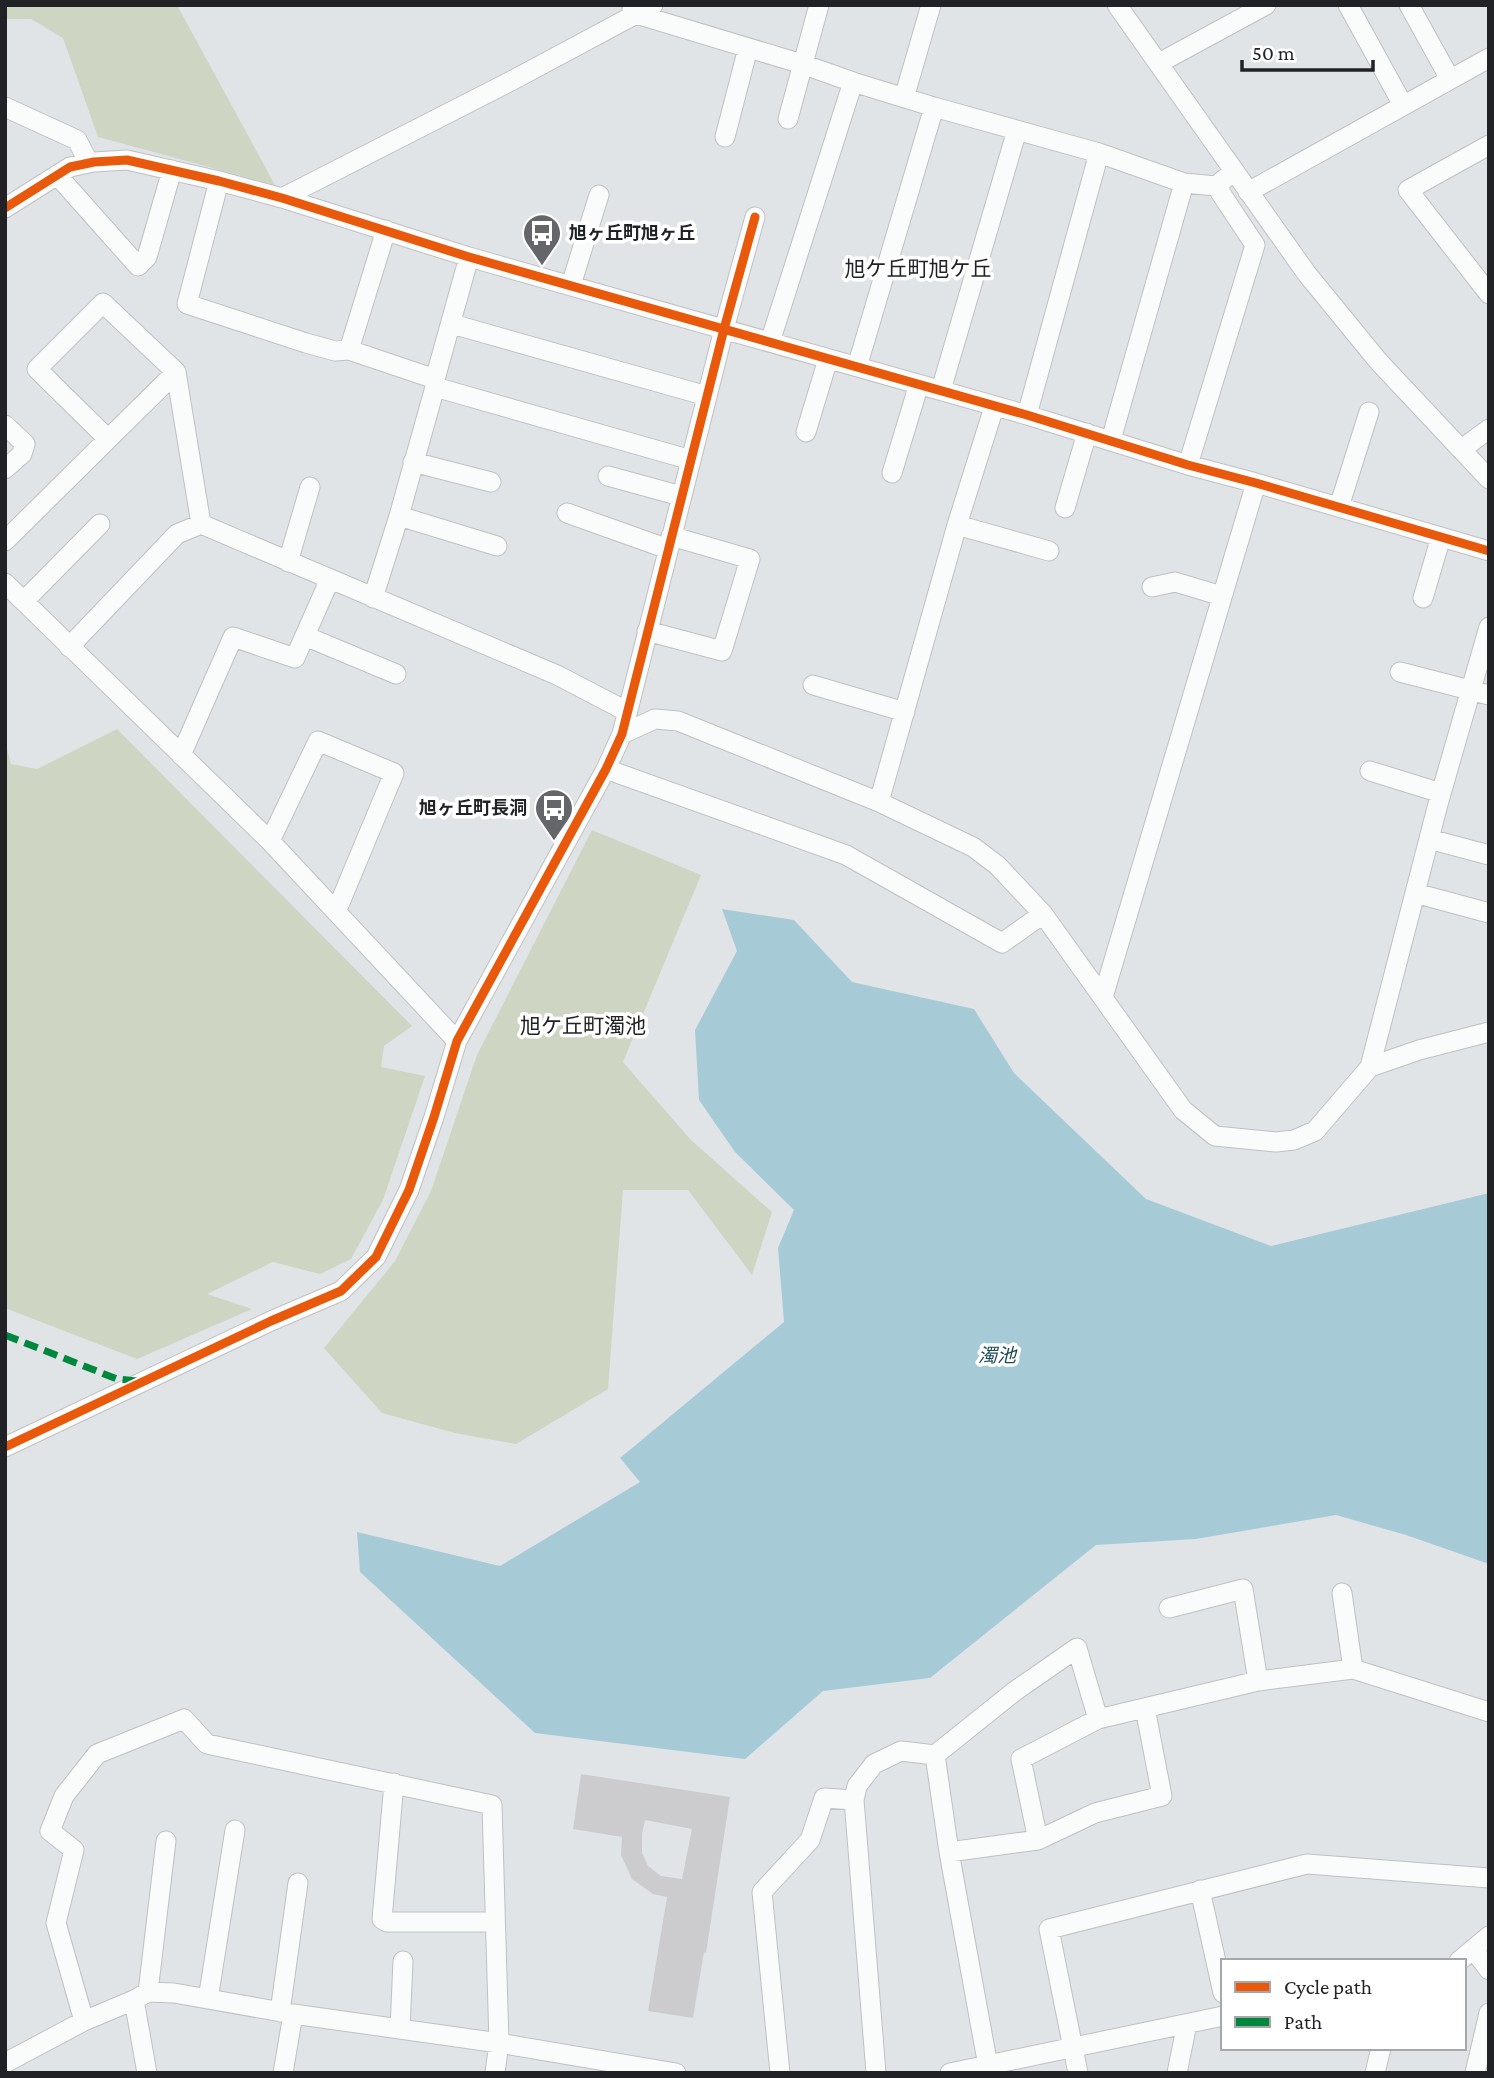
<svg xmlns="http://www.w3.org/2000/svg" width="1494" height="2078" font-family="'Crimson Pro','Noto Sans JP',serif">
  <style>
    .green { fill: #ced5c2 }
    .water { fill: #a6cbd7 }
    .building { fill: #ccccce; fill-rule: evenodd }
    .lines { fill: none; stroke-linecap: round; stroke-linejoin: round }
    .minor-casing { stroke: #bfc0c3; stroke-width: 21 }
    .minor { stroke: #fafbfb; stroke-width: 19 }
    .quiet { stroke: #00873e; stroke-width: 7; stroke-dasharray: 14 7; stroke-linecap: butt }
    .cycleway-casing { stroke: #fff; stroke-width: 13 }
    .cycleway { stroke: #e8590c; stroke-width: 9 }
    .labels { text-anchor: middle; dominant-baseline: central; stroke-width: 7; stroke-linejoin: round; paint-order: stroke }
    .poi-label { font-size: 18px; font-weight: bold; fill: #202225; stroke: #fff; text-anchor: start }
    .water-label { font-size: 19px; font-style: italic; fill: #1c4956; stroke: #fff }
    .quarter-label { font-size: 21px; fill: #202225; stroke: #fff }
  </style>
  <rect width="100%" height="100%" fill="#e1e4e7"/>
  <path class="green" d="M5 5H177L275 185 98 137 63 38 31 19H5Z
    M117 729 412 1026 384 1046 381 1067 425 1076 383 1200 351 1259 320 1274 273 1262 207 1294 252 1309 137 1359 5 1308V742L11 764 37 769Z
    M592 830 701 875 623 1062 690 1139 772 1212 752 1275 688 1190H623L608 1389 516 1444 455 1433 382 1413 324 1348 395 1261 431 1191 477 1055Z"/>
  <path class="water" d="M722 909 794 920 852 982 974 1009 1014 1073 1146 1199 1271 1246 1489 1193V1564L1406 1535 1336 1515 1196 1539 1096 1545 930 1678 823 1691 745 1759 535 1733 360 1572 357 1532 500 1566 640 1482 620 1458 784 1322 778 1248 794 1210 735 1152 699 1100 695 1030 737 951Z"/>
  <path class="building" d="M581 1774 730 1797 706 1953 704 1952 693 2018 648 2011 667 1897 653 1894 632 1879 621 1855 622 1837 573 1829ZM645 1820 692 1829 682 1879 661 1876 648 1866 642 1853V1834Z"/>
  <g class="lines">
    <defs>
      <path id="minor" d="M1117 5 1307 274 1379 362 1489 479
        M1348 5 1403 105
        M1409 5 1450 79
        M632 9 636 14 802 64 853 82
        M1159 63 1266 5
        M904 98 931 5
        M5 107 77 140 89 163
        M788 119 819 5
        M725 137 748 48
        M1489 145 1408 190 1489 294
        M57 175 138 266 147 257 172 170
        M219 181 187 304 306 343 335 351 349 350 435 379
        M1248 192 1489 58
        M282 198 513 80 653 5
        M5 208 70 167 94 162 127 160 219 181 282 198 469 257 1027 415 1188 465 1256 483 1489 551
        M571 285 599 195
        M452 324 707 396
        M770 342 853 82 934 107 1099 153 1184 183 1216 186 1233 172
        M349 350 386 230
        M857 367 934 107
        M435 387 691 460
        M941 390 1017 130
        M1027 415 1099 153
        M5 425 25 444 22 454 5 469
        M806 432 828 359
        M108 439 37 369 103 303 176 372
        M1111 440 1184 183
        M1462 449 1489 429
        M413 462 491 482
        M1188 465 1255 245 1216 186
        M892 473 919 384
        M608 476 681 496
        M1339 507 1369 412
        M1065 508 1087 433
        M567 513 668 549
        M399 516 497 546
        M957 525 1049 551
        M5 541 176 372 201 524
        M288 562 310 487
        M5 583 270 841 457 1041
        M1152 587 1175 582 1222 596
        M373 598 399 516 435 387V379L469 257
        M1423 598 1441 537
        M24 601 100 524
        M647 631 722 651 750 559 671 536
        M305 636 396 674
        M69 647 177 534 201 524 557 675 626 711
        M1400 672 1489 695
        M813 685 905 712
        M622 734 655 719 678 721 879 802 973 847 997 865 1043 914 1183 1110 1215 1136 1276 1142 1294 1140 1315 1131 1370 1067 1438 804 1489 627
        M181 755 233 637 295 658 330 579
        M606 769 846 855 1002 943 1043 914
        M1370 771 1441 793
        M879 802 957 525 994 407
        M1429 839 1489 855
        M270 841 318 741 394 773 336 912
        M1415 893 1489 913
        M1103 997 1256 483
        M1370 1067 1419 1050 1489 1032
        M5 1447 271 1321 341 1291 376 1257 409 1190 434 1117 457 1041 606 769 622 734 724 329 755 217
        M1342 1593 1353 1669
        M1169 1608 1243 1589 1258 1681
        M935 1755 949 1852 988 2066
        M394 1783 382 1919 387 1922H495
        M854 1800 857 1786 874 1764 901 1751 935 1755 1015 1691 1077 1648 1098 1719
        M1038 1840 1021 1759 1098 1719 1258 1681 1353 1669 1489 1712
        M949 1852 1038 1840 1095 1813 1162 1796 1145 1708
        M1200 1890 1223 1993
        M1473 1949 1489 1970
        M1459 1961 1489 1936
        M148 1992 166 1841
        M208 1999 235 1830
        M134 2000 147 2073
        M280 2012 298 1883
        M84 2021 56 1923 74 1850 50 1831 64 1796 97 1754 184 1719 207 1744 492 1805 499 2043 495 2073
        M400 2029 403 1961
        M5 2063 84 2021 134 2000 148 1992 174 1993 293 2014 499 2043 676 2073
        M283 2073 293 2014
        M780 2073 762 1892 810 1840 824 1798 854 1800 876 2073
        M950 2073 1223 2016
        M1078 2073 1049 1929 1307 1864 1489 1878
        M1177 2073 1187 2024
        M1375 2073 1381 2048
        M1475 2073 1489 2013"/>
    </defs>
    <use href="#minor" class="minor-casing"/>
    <use href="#minor" class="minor"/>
    <path class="quiet" d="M5 1335 117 1379 137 1381"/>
    <defs>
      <path id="cycleway" d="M5 208 70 167 94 162 127 160 219 181 282 198 469 257 1027 415 1188 465 1256 483 1489 551
        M5 1447 271 1321 341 1291 376 1257 409 1190 434 1117 457 1041 606 769 622 734 724 329 755 217"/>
    </defs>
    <use href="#cycleway" class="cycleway-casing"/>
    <use href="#cycleway" class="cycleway"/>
  </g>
  <defs>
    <symbol id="bus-pin" viewBox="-11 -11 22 30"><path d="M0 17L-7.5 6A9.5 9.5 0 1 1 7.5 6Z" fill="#646669" stroke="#fff"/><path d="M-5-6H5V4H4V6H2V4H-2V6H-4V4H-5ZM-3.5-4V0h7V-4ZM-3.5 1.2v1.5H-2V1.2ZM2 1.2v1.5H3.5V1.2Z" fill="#fff"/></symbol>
  </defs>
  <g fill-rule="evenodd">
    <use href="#bus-pin" x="520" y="211" width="44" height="60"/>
    <use href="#bus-pin" x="532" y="786" width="44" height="60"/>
  </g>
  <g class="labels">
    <g class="poi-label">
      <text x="569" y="233">旭ヶ丘町旭ヶ丘</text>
      <text x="527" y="808" text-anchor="end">旭ヶ丘町長洞</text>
    </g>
    <g class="water-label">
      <text x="997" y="1355">濁池</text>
    </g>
    <g class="quarter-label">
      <text x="918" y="269">旭ケ丘町旭ケ丘</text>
      <text x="583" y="1026">旭ケ丘町濁池</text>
    </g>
  </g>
  <rect width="1494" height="2078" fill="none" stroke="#202225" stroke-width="14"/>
  <rect x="1221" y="1959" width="245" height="91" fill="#ffffff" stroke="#a6a7a8" stroke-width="2"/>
  <rect x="1235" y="1982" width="35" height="10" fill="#e8590c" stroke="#a6a7a8" stroke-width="2"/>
  <text x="1284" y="1994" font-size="21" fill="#202225">Cycle path</text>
  <rect x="1235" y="2017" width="35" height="10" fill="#00873e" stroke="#a6a7a8" stroke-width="2"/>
  <text x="1284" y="2029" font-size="21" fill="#202225">Path</text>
  <path d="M1242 60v10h131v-10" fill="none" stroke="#202225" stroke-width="3.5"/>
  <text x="1252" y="60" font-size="21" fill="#202225" stroke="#ffffff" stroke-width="5" paint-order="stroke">50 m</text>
</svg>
